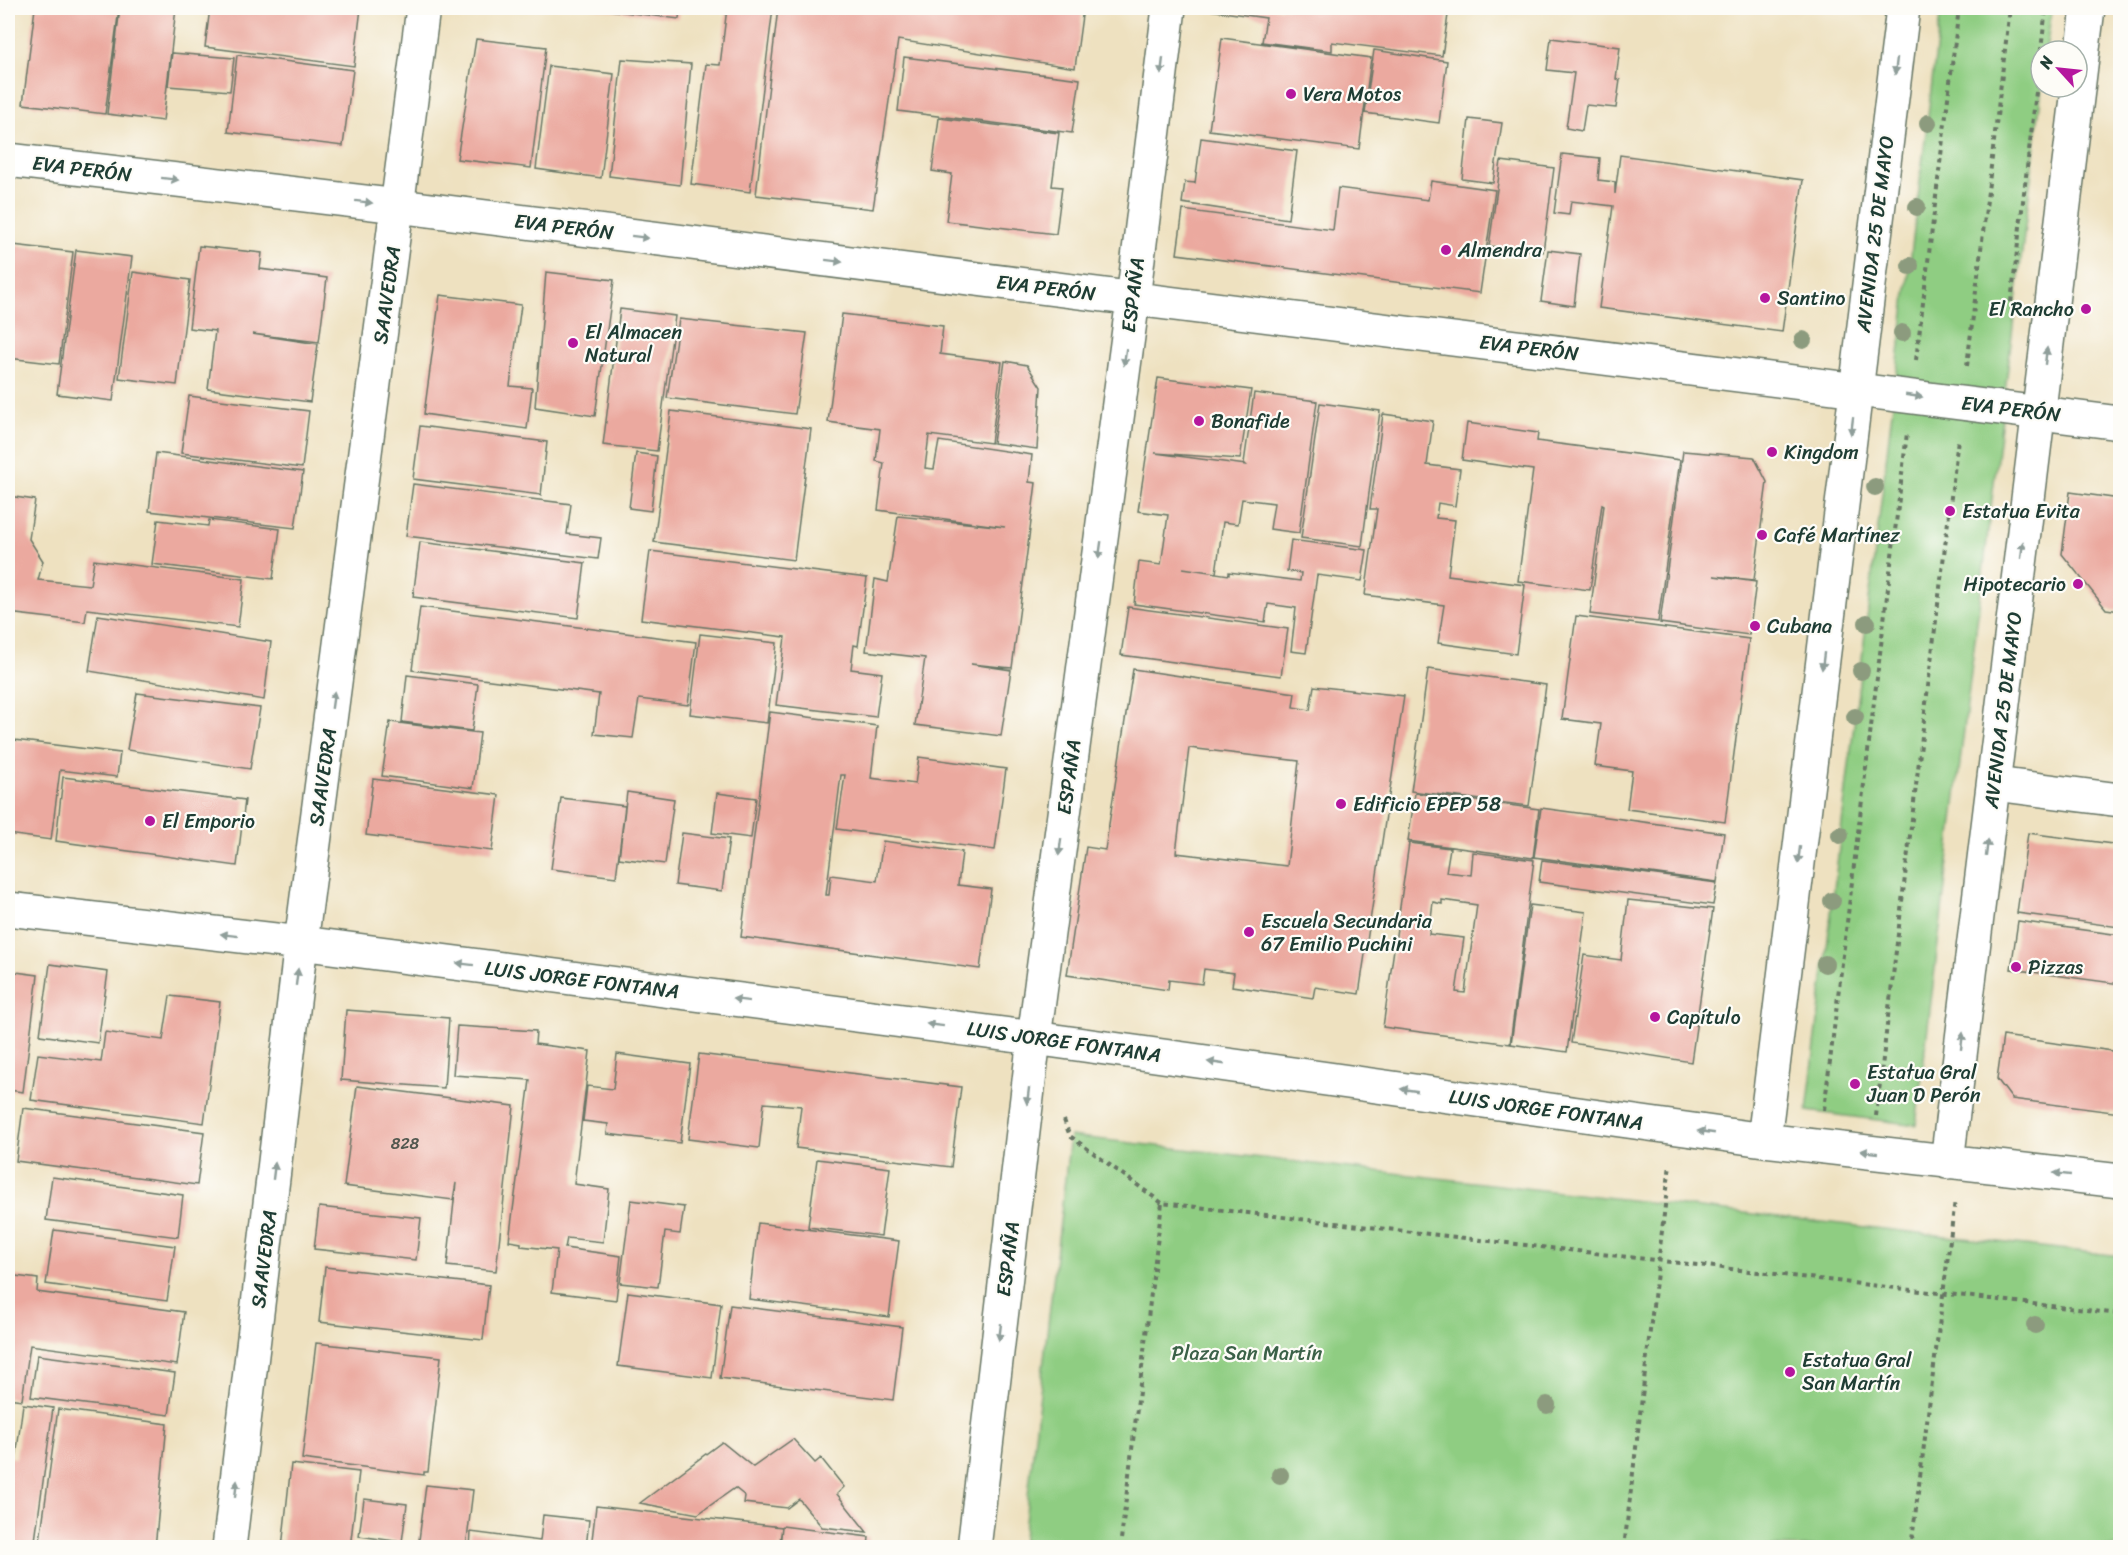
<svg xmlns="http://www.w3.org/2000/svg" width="2128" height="1555" font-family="Sriracha,sans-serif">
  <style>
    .green { fill: #8fcd82; stroke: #57855b; stroke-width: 1.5 }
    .building { fill: #eba99f; fill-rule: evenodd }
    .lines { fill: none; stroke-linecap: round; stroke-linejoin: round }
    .minor-casing { stroke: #677665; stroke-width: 36 }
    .major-casing { stroke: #677665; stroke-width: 36 }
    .path { stroke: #677665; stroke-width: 4; stroke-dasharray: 4.5 4.5; stroke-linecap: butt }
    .minor { stroke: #fff; stroke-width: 33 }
    .major { stroke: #fff; stroke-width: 33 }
    .tree { fill: #8c9b7e }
    .oneway { fill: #8f9e9a }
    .poi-dot { fill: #b5179e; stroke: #fdfcf7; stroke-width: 2 }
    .labels { text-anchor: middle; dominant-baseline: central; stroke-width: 4.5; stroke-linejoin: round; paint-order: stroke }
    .number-label { font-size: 16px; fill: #52584f }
    .poi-label { font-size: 20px; fill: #1f3d34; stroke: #fdfcf7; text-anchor: start }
    .street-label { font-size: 20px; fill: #1f3d34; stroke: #fdfcf7 }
    .park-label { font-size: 20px; fill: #3b6148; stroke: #fdfcf7 }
  </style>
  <rect width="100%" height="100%" fill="#fdfcf7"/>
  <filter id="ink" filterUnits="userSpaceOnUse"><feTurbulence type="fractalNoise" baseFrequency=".0167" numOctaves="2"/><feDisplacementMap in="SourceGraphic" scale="12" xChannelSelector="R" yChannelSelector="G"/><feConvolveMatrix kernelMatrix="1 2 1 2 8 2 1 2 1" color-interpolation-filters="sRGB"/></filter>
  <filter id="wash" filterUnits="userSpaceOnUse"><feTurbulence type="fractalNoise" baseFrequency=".008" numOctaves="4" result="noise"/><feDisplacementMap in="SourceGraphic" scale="24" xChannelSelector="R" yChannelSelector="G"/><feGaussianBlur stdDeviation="1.35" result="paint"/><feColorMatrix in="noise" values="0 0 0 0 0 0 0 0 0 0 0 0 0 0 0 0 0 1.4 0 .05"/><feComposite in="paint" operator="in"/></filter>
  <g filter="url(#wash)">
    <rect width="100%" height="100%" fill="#eee1c0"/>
    <path class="green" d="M1941 8H2052L2046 51H2041L2042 87 1916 1125 1807 1111Z
      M1070 1136 2120 1256V1547H1022Z"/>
    <g id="blocks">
      <path class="building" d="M35 8H119L105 114 23 104Z
        M120 8H176L163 121 107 114Z
        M210 8H361L354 66 205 47Z
        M592 8H680L679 19Z
        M727 8H773L750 192 691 184 706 64 720 65Z
        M778 8H1083L1075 68 898 40 873 209 756 195Z
        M1209 8H1449L1442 56 1332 42V51L1262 42 1266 18 1208 10Z
        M1222 38 1371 58 1359 149 1209 130Z
        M1551 38 1620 47 1616 79 1620 80 1616 108 1586 105 1582 131 1566 128 1574 73 1547 70Z
        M476 39 546 47 531 168 457 159Z
        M1374 50 1447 61 1439 123 1365 113Z
        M172 53 234 58 230 91 168 86Z
        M237 55 353 70 343 146 228 132Z
        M904 57 1080 79 1072 133 898 111Z
        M622 59 691 64 680 185 609 176Z
        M549 66 614 74 601 178 536 169Z
        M939 118 1059 133 1052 186 1062 187 1056 234 946 221 952 174 932 171Z
        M1469 119 1502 123 1493 183 1462 179Z
        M1201 138 1297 151 1288 219 1182 203 1185 182 1195 183Z
        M1562 154 1600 158 1598 180 1615 182V194L1620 155 1803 180 1782 332 1599 308 1613 206 1571 201 1569 215 1554 213Z
        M1501 161 1554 168 1543 252 1489 246Z
        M1431 181 1495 190 1480 293 1177 254 1183 210 1333 230 1338 188 1428 200Z
        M13 245 73 252 59 364 8 358V289Z
        M199 246 262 253 260 269 327 278 319 342 252 334 318 344 310 402 208 389 215 331 189 328Z
        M76 250 132 257 113 401 57 394Z
        M1548 250 1580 254 1574 306 1541 301Z
        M133 272 190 280 177 385 119 378Z
        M546 272 614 280 595 416 535 407Z
        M440 295 521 305 510 386 532 388 527 429 424 414Z
        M620 309 675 316 657 451 603 445Z
        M842 314 943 326 940 354 1002 362 991 443 929 435 925 468 934 469 939 441 1032 455 1029 482 1036 483 1012 668 971 664 1011 670 1001 736 915 725 925 658 866 651 875 579 888 582 898 516 1005 527 878 510 884 463 876 461 880 429 828 422Z
        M679 319 807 333 795 414 667 398Z
        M1005 361 1027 365 1041 387 1037 449 993 443Z
        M1158 378 1251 390 1240 459 1155 453 1246 465 1244 463 1254 393 1317 401 1299 533 1270 529 1274 503 1242 499 1238 524 1223 522 1216 573 1183 568 1229 575V572L1300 581 1301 573 1287 571 1291 540 1367 550 1362 581 1317 575 1306 653 1291 651 1296 608 1268 604 1265 622 1134 604 1139 562 1161 565 1168 515 1138 511Z
        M189 396 309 411 302 468 181 453Z
        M1320 403 1380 411 1362 546 1301 538Z
        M671 411 811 429 794 560 654 542Z
        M1383 414 1433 421 1427 465 1460 469 1455 506 1438 503 1436 518 1455 520 1448 575 1525 585 1516 654 1438 643 1444 605 1365 595 1377 509H1370Z
        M1467 423 1538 433 1537 441 1680 460 1658 622 1590 614 1604 505 1602 504 1590 590 1518 581 1533 470 1462 460Z
        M420 426 547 442 541 495 413 479Z
        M1683 451 1754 457 1767 482 1754 580 1714 576 1756 582 1749 635 1660 623Z
        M156 453 303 472 295 528 149 511Z
        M636 453 657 456 651 511 629 508Z
        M413 484 571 504 567 534 601 538 598 559 406 536Z
        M2070 492 2120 499V611L2106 609 2062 554Z
        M8 496 35 500 29 539 43 561 38 580 90 585 94 560 244 579 238 627 87 609 85 622 8 613Z
        M158 520 208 526 209 520 280 529 273 579 152 564Z
        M420 542 585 563 578 618 413 597Z
        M650 551 867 578 858 646 854 645 851 669 882 673 876 717 776 705 785 637 641 619Z
        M420 607 696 642 688 705 639 699 633 738 594 734 599 694 412 670Z
        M1128 607 1288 629 1281 676 1121 655Z
        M98 615 271 642 264 700 89 671Z
        M1576 616 1749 639 1725 822 1627 809 1632 771 1595 766 1601 724 1562 719Z
        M700 634 777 643 767 723 690 714Z
        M1133 669 1295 693 1293 707 1310 710 1314 686 1404 696 1359 994 1315 987 1313 998 1232 986 1234 973 1204 969 1202 984 1169 980 1168 990 1067 975 1086 847 1105 850ZM1189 748 1299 761 1287 866 1176 853Z
        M1428 669 1546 685 1529 806 1411 791Z
        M407 675 478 684 472 731 402 722Z
        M137 693 260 708 250 769 127 750Z
        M770 712 877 726 871 778 915 784 919 757 1006 769 995 850 837 829 845 775H841L826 895H829L831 875 877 881 883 841 962 852 958 885 991 889 980 969 741 937Z
        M390 722 480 733 473 788 382 776Z
        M14 740 120 753 117 777 60 770 51 840 8 834V788Z
        M63 777 245 800 237 866 56 841Z
        M373 779 499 795 492 851 366 835Z
        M627 792 674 799 665 864 619 858Z
        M717 793 756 798 751 838 712 833Z
        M1415 793 1539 809 1533 858 1408 841Z
        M561 798 625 806 616 877 551 869Z
        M1541 808 1724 833 1717 882 1534 857Z
        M682 833 729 839 722 891 675 885Z
        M2028 833 2120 845 2119 927 2017 913Z
        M1409 843 1450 848 1446 872 1471 875 1473 852 1534 860 1510 1044 1383 1027ZM1442 900 1477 905 1465 993 1456 992 1464 938 1429 934 1433 902 1442 904Z
        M1542 860 1717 883 1713 905 1539 882Z
        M1628 900 1713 909 1691 1062 1571 1043 1584 955 1621 960Z
        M1530 905 1586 912 1567 1052 1511 1044Z
        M2018 921 2120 935V984L2011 969Z
        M50 964 108 972 98 1043 40 1035Z
        M8 971 38 975 23 1092 8 1090Z
        M170 996 220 1002 204 1123 31 1100 38 1054 101 1062 105 1032 163 1040Z
        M346 1010 449 1018 444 1088 341 1080Z
        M457 1026 536 1031 535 1044 590 1051 574 1184 609 1189 603 1242 567 1238 565 1248 621 1256 616 1300 552 1292 557 1250 521 1246V1243L509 1241 530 1080 453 1075Z
        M2003 1036 2120 1052V1113L2012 1099 1997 1079Z
        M617 1054 690 1064 680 1143 607 1134 608 1124 583 1121 587 1086 613 1089Z
        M699 1054 961 1087 951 1167 796 1148 801 1106 764 1103 759 1148 688 1139Z
        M357 1086 514 1106 496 1271 447 1266 456 1183 453 1200 344 1186Z
        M23 1108 204 1132 197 1185 16 1161Z
        M817 1159 890 1168 881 1236 808 1227Z
        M52 1177 183 1195 178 1237 46 1220Z
        M631 1200 684 1207 680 1234 665 1232 658 1287 620 1283Z
        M319 1207 421 1218 416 1260 314 1249Z
        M758 1223 899 1241 889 1317 749 1299Z
        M54 1230 175 1246 167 1301 46 1284Z
        M325 1267 489 1285 483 1340 319 1322Z
        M8 1275 38 1279 37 1292 184 1312 177 1365 30 1345 22 1400 8 1398Z
        M628 1292 721 1304 712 1378 618 1366Z
        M730 1305 902 1327 893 1400 720 1378Z
        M316 1343 441 1357 428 1472H424V1475L302 1459Z
        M37 1355 175 1373 169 1415 31 1397Z
        M23 1404 53 1408 34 1548H8V1457L16 1458Z
        M58 1409 167 1424 155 1548H39Z
        M793 1439 815 1463 821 1458 844 1487 837 1494 867 1532 822 1527 799 1499 787 1508 744 1503 745 1496 735 1488 698 1514 640 1503 722 1442 753 1467Z
        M291 1464 359 1472 350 1548H282Z
        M426 1485 473 1490 466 1548H418Z
        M364 1499 407 1504 402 1542 359 1536Z
        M596 1506 782 1527 779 1548H591Z
        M543 1515 589 1520 586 1548H470L471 1532 540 1541Z
        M782 1526 869 1537 868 1548H780Z"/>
    </g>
  </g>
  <g filter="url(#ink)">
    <use href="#blocks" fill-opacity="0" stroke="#677665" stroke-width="1.5"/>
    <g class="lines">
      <defs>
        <path id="minor" d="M8 160 398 206 2120 423
          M1995 784 2120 800
          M8 909 301 943 1034 1038 1133 299 1169 8
          M229 1548 301 943 423 8"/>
        <path id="major" d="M1764 1140 1903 8
          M1947 1162 2088 8
          M974 1548 1034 1038 1764 1140 2120 1181"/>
      </defs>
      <use href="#minor" class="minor-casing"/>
      <use href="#major" class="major-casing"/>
      <path class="path" d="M2011 302 2046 8
        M1916 360 1959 8
        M1967 366 2010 8
        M1824 1110 1907 433
        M1876 1116 1958 439
        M1064 1120 1070 1136 1162 1203
        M1120 1548 1162 1203 2120 1314
        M1624 1548 1670 1164
        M1911 1548 1955 1200"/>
      <use href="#minor" class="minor"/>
      <use href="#major" class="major"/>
    </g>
    <g class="tree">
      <circle cx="1928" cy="123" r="9"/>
      <circle cx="1917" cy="207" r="9"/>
      <circle cx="1910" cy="266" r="9"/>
      <circle cx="1902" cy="333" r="9"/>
      <circle cx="1803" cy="340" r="9"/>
      <circle cx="1875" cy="487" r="9"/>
      <circle cx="1867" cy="623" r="9"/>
      <circle cx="1861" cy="671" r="9"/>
      <circle cx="1855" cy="717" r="9"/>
      <circle cx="1840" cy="835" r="9"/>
      <circle cx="1832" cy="901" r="9"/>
      <circle cx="1825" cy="964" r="9"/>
      <circle cx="2035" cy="1325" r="9"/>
      <circle cx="1547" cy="1405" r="9"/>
      <circle cx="1280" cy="1475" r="9"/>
    </g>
    <defs><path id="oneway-solid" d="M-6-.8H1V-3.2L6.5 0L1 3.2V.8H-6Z" transform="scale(1.5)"/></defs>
    <g class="oneway">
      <use href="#oneway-solid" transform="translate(1162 66) rotate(97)"/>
      <use href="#oneway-solid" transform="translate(1896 66) rotate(97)"/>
      <use href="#oneway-solid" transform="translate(170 179) rotate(7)"/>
      <use href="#oneway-solid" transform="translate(364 202) rotate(7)"/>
      <use href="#oneway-solid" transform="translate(640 237) rotate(7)"/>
      <use href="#oneway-solid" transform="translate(834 261) rotate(7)"/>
      <use href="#oneway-solid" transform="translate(2046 356) rotate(-83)"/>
      <use href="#oneway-solid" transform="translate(1125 357) rotate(98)"/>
      <use href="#oneway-solid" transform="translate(1914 396) rotate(8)"/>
      <use href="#oneway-solid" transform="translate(1852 426) rotate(97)"/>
      <use href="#oneway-solid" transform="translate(1100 550) rotate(98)"/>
      <use href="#oneway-solid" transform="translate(2022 550) rotate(-83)"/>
      <use href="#oneway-solid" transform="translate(1823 661) rotate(97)"/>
      <use href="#oneway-solid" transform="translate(333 700) rotate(-82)"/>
      <use href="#oneway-solid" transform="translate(1060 847) rotate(98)"/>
      <use href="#oneway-solid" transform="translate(1987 848) rotate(-83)"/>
      <use href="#oneway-solid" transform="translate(1799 855) rotate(97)"/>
      <use href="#oneway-solid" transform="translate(229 935) rotate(-173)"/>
      <use href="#oneway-solid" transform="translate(465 964) rotate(-173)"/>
      <use href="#oneway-solid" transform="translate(297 977) rotate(-83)"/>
      <use href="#oneway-solid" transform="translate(741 1000) rotate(-173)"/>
      <use href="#oneway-solid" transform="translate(935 1025) rotate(-173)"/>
      <use href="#oneway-solid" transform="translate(1962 1041) rotate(-83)"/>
      <use href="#oneway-solid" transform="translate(1216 1063) rotate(-172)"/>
      <use href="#oneway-solid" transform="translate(1409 1090) rotate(-172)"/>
      <use href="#oneway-solid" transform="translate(1028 1096) rotate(97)"/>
      <use href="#oneway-solid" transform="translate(1706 1132) rotate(-172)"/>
      <use href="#oneway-solid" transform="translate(1869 1152) rotate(-173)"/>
      <use href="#oneway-solid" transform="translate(274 1171) rotate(-83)"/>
      <use href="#oneway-solid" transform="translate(2062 1174) rotate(-174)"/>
      <use href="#oneway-solid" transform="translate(1000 1332) rotate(97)"/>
      <use href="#oneway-solid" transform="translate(236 1489) rotate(-83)"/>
    </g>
  </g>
  <g class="poi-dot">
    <circle cx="1291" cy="94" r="6"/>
    <circle cx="1446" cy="250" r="6"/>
    <circle cx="1765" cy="298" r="6"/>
    <circle cx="2086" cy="309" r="6"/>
    <circle cx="573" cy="343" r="6"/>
    <circle cx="1199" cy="421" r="6"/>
    <circle cx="1772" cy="452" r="6"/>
    <circle cx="1950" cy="511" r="6"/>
    <circle cx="1762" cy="535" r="6"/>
    <circle cx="2078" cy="584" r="6"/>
    <circle cx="1755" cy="626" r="6"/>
    <circle cx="1341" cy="804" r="6"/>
    <circle cx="150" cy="821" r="6"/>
    <circle cx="1249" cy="932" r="6"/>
    <circle cx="2016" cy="967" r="6"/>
    <circle cx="1655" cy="1017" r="6"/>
    <circle cx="1855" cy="1084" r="6"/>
    <circle cx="1790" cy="1372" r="6"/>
  </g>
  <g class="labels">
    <g class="number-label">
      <text x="405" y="1143">828</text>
    </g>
    <g class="poi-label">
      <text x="1303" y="94">Vera Motos</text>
      <text x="1458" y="250">Almendra</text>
      <text x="1777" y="298">Santino</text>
      <text x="2074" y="309" text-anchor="end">El Rancho</text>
      <text x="585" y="332">El Almacen<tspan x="585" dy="23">Natural</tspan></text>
      <text x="1211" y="421">Bonafide</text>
      <text x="1784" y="452">Kingdom</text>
      <text x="1962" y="511">Estatua Evita</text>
      <text x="1774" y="535">Café Martínez</text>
      <text x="2066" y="584" text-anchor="end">Hipotecario</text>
      <text x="1767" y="626">Cubana</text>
      <text x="1353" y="804">Edificio EPEP 58</text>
      <text x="162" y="821">El Emporio</text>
      <text x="1261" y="921">Escuela Secundaria<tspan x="1261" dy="23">67 Emilio Puchini</tspan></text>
      <text x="2028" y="967">Pizzas</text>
      <text x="1667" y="1017">Capítulo</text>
      <text x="1867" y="1072">Estatua Gral<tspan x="1867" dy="23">Juan D Perón</tspan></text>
      <text x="1802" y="1360">Estatua Gral<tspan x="1802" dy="23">San Martín</tspan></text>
    </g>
    <g class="street-label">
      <text transform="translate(82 169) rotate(7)">EVA PERÓN</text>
      <text transform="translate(564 227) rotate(7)">EVA PERÓN</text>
      <text transform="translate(1875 234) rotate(-83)">AVENIDA 25 DE MAYO</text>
      <text transform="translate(1046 288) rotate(7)">EVA PERÓN</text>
      <text transform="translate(387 295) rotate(-82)">SAAVEDRA</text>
      <text transform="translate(1133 295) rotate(-83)">ESPAÑA</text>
      <text transform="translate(1529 348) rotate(7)">EVA PERÓN</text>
      <text transform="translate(2011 409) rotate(7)">EVA PERÓN</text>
      <text transform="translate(2003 710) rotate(-83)">AVENIDA 25 DE MAYO</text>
      <text transform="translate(323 777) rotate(-82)">SAAVEDRA</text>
      <text transform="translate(1069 777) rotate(-82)">ESPAÑA</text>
      <text transform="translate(582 980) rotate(7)">LUIS JORGE FONTANA</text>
      <text transform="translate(1064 1042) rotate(8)">LUIS JORGE FONTANA</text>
      <text transform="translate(1546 1110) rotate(8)">LUIS JORGE FONTANA</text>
      <text transform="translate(264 1259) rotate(-83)">SAAVEDRA</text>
      <text transform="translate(1008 1259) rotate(-83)">ESPAÑA</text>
    </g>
    <g class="park-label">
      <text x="1247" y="1353">Plaza San Martín</text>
    </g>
  </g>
  <rect width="2128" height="1555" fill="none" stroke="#fdfcf7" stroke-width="30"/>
  <g transform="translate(2059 69) rotate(297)"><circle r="28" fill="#fdfcf7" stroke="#a4b0a9" stroke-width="1.5"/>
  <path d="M0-4.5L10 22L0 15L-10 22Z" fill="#b5179e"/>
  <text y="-9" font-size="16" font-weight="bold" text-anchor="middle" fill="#1f3d34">N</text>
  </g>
</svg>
